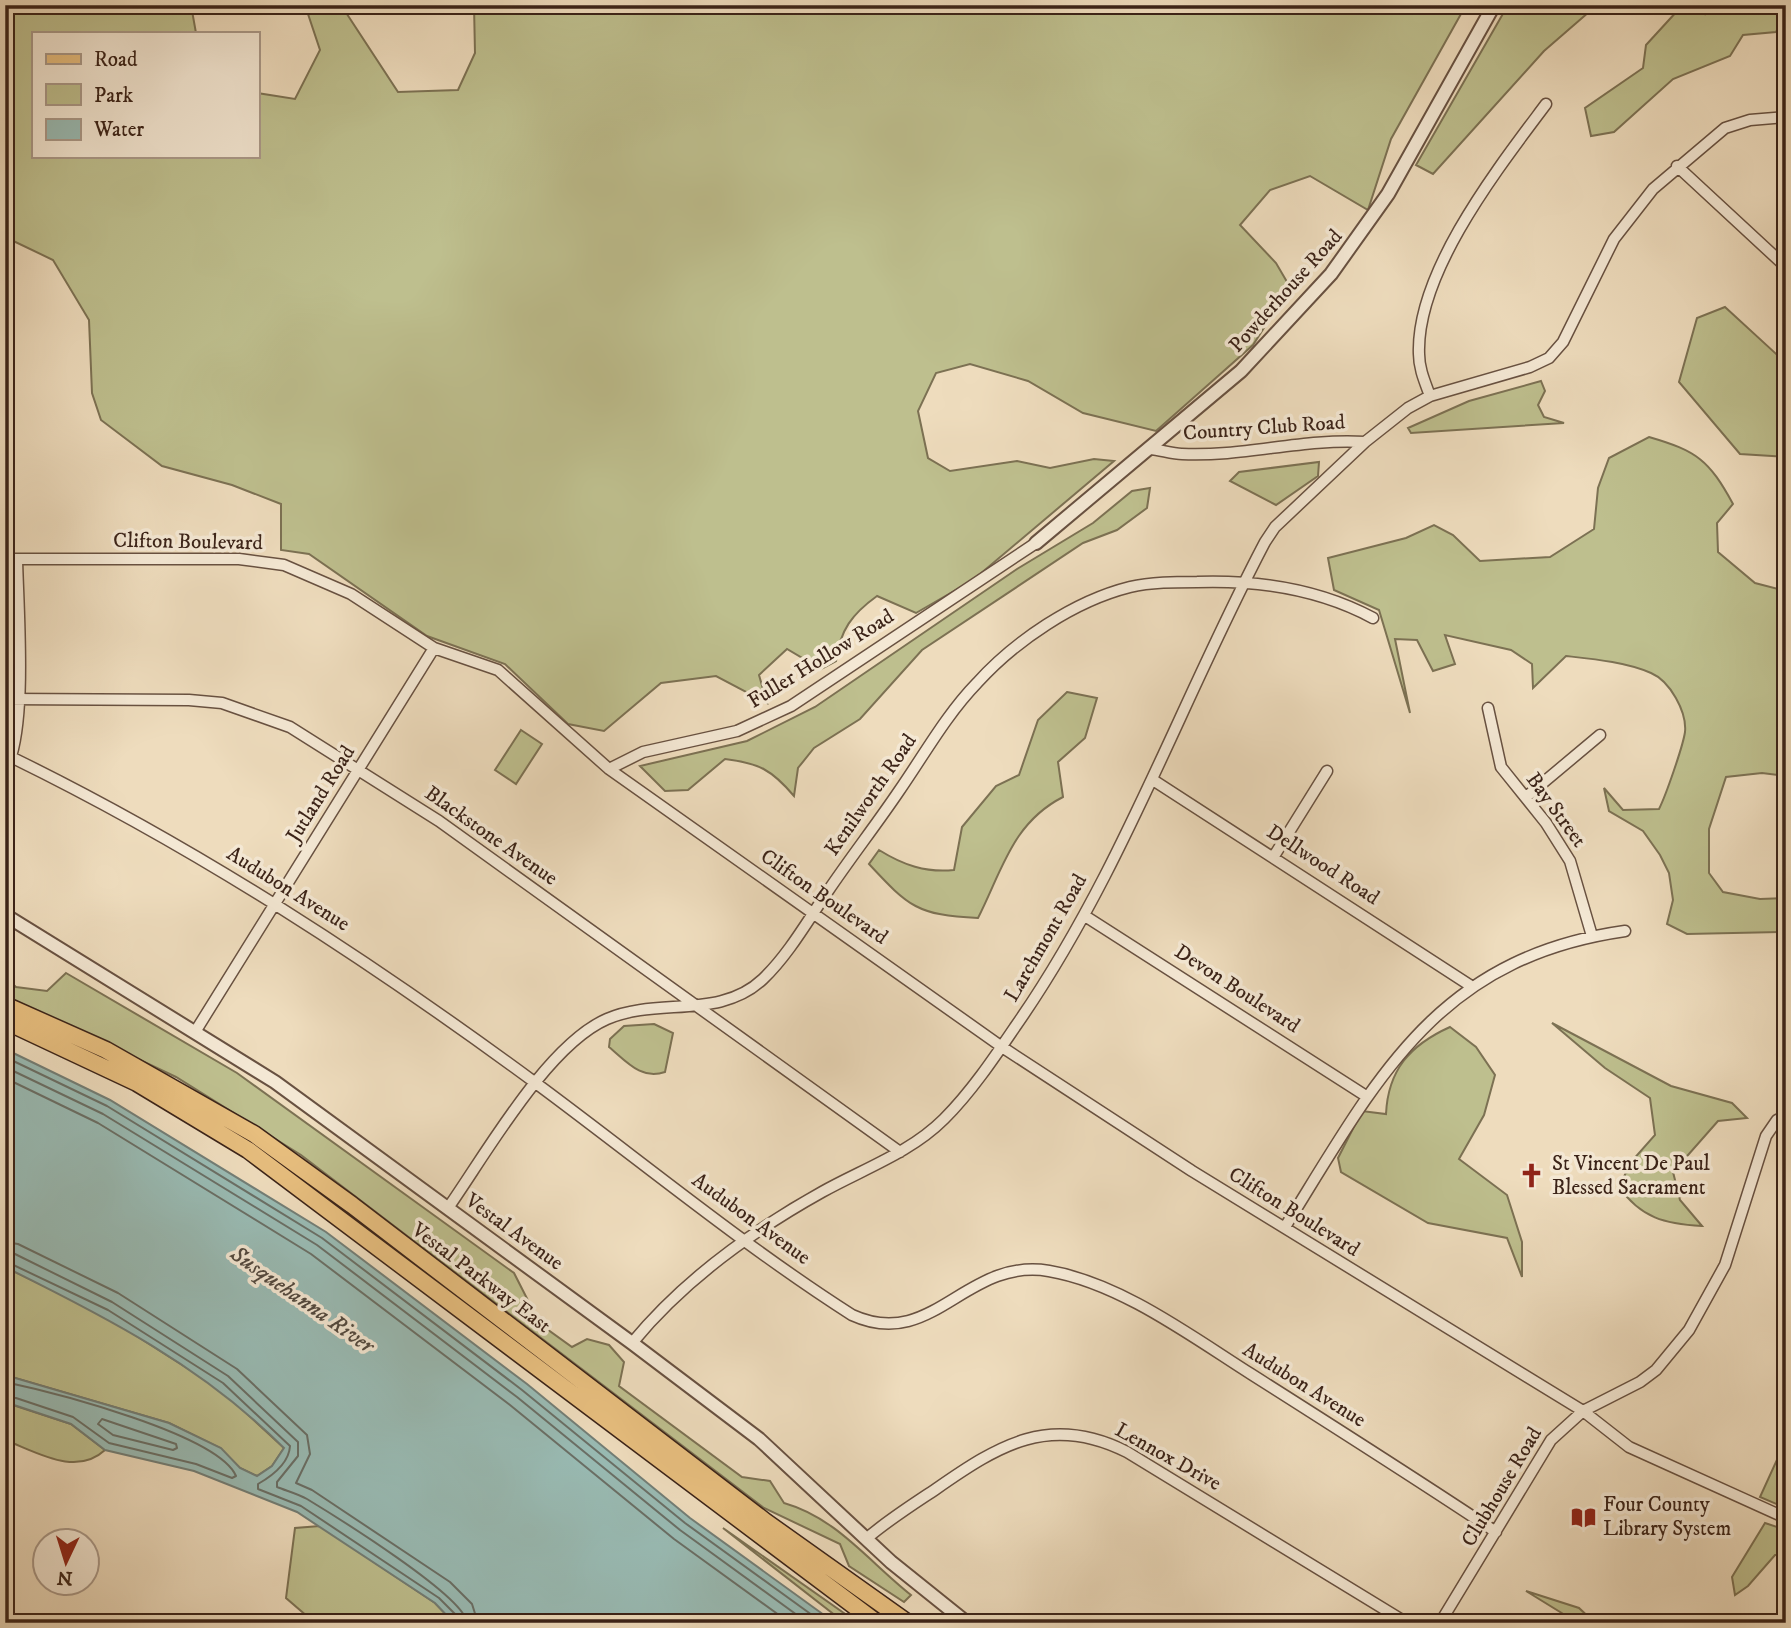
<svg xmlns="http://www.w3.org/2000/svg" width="1791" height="1628" font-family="'IM FELL DW Pica',serif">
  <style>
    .green { fill: #bebf8e; stroke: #7c7153; stroke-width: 2 }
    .water { fill: #99bbb4; stroke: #737e76; stroke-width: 2 }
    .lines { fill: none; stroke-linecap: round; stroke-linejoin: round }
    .shore { stroke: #6a6f66; stroke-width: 2 }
    .minor-casing { stroke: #685141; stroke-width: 13 }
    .tertiary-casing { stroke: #685141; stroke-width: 16 }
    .primary-casing { stroke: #3b2318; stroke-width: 19 }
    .minor { stroke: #f4e8d4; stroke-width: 10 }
    .tertiary { stroke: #f4e8d4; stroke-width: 12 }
    .primary { stroke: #e7be7e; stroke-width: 16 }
    .labels { text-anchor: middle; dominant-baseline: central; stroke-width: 7; stroke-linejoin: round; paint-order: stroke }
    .street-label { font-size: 21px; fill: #3b2318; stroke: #f4e8d4 }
    .poi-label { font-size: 21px; fill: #3b2318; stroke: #f4e8d4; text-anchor: start }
    .water-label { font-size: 23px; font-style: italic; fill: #52493f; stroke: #f4e8d4 }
  </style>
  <rect width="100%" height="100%" fill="#eedcbd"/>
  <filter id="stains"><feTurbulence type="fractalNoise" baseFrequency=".00286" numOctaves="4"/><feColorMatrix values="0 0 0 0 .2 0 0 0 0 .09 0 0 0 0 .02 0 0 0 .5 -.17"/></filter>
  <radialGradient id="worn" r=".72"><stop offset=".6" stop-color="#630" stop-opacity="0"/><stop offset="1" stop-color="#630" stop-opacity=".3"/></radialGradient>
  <path class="green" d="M5 5H191L196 33H33V156H257V93L295 99 320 50 305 5H341L398 92 458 90 475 53 474 5H1466L1391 139 1368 210 1310 176 1270 190 1240 225 1276 263 1290 287 1253 345 1156 431 1083 413 1028 381 970 364 936 373 918 411 928 458 950 471 1017 461 1050 468 1094 459 1114 461 973 580 916 613 877 596C852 614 840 630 836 661L821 669 787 649 759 675 767 703 716 676 661 683 604 731 568 724 505 664 427 636 309 554 281 550V504L232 485 162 466 101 420 92 393 89 320 53 260 5 237Z
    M1508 5H1597L1544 51 1433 174 1416 165Z
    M1732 5H1786V14L1776 32 1743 35 1730 56 1673 79 1614 132 1591 136 1585 108 1643 68 1646 45 1679 9C1700 15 1713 18 1732 5Z
    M1725 307 1786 363V457L1740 454 1679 382 1697 318Z
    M1541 381 1545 391 1538 405 1544 417 1564 423 1411 433 1408 428 1469 401Z
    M1649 437C1697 451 1709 460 1733 504L1717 523 1718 552 1755 583 1786 591V776L1762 773 1726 777 1709 829V873L1723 892 1760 899 1786 898V932L1687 934 1667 924 1673 900 1669 873 1660 855 1643 831 1609 811 1604 788 1623 810 1659 809C1666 795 1683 746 1685 732 1687 712 1670 681 1651 673 1626 662 1593 659 1566 656L1533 688 1532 664 1511 650 1445 635 1455 664 1433 671 1417 640 1395 639 1410 713 1379 610 1334 590 1328 558 1406 538 1434 525 1453 535 1480 561 1550 557 1594 529 1598 488 1609 458Z
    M1319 462 1318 476 1276 505 1230 481 1239 472Z
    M1150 488 1147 508 1117 530 1083 543 922 650 860 719 814 748 798 768 794 796C772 770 759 763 725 759L688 790 665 791 640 766 747 741 815 707 1017 569 1093 523 1132 491Z
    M1067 692 1097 698 1085 738 1058 762 1063 797C1012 823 1002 871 978 918 917 915 909 907 869 864L879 850C903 865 926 873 954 870L962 827 996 786 1019 775 1038 720Z
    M521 730 542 744 516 784 495 770Z
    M66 973 237 1073 514 1273 540 1324 572 1347 587 1339 609 1345 624 1362 619 1386 742 1477 770 1481 784 1503C837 1518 869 1562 911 1595L904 1602 849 1566 840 1544 764 1508 301 1155 176 1077 5 996V977L16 987 47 991Z
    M1552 1023 1671 1086 1732 1103 1747 1118 1718 1121 1673 1172 1680 1200 1702 1226C1665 1224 1641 1218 1619 1187L1631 1162 1655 1135 1650 1098 1605 1068Z
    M654 1024 673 1033 665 1072C641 1080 627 1062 609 1047L610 1039 624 1026Z
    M1450 1027 1476 1047 1495 1075 1484 1115 1459 1159 1507 1195 1522 1242V1277L1507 1238 1428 1223 1341 1172 1338 1158 1362 1111 1386 1114C1388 1070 1410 1045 1450 1027Z
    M5 1267 105 1316 220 1389 284 1448 272 1466 257 1476 240 1468 220 1448 169 1423 5 1375Z
    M5 1405H13L71 1424 105 1450C76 1477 37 1452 5 1440Z
    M1786 1440V1508L1760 1497Z
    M1765 1523 1786 1530V1555H1775L1748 1586 1735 1595 1732 1577Z
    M320 1526 435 1603 454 1623H315L286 1598 295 1528Z
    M723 1528 858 1623H845Z
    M1526 1591 1579 1608 1595 1623H1578Z"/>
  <path class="water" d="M5 1049 110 1100 326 1232 527 1384 690 1518 835 1623H454L435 1603 297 1512 194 1471 105 1450 71 1424 14 1405H5V1375L169 1423 221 1448 240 1468 257 1476 272 1466 284 1448C202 1366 108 1318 5 1267Z"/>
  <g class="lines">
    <path class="shore" d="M5 1057 107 1106 322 1238 522 1390 685 1523 823 1623
      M5 1067 103 1114 317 1245 517 1397 680 1530 808 1623
      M5 1078 98 1123 311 1254 510 1405 674 1539 790 1623
      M5 1242 18 1244 118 1293 237 1369 307 1435 310 1454 296 1483 312 1490 450 1582 472 1604 478 1623
      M5 1253 15 1254 112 1302 228 1376 298 1442V1456L277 1482V1487C287 1491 298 1494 307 1499 335 1516 466 1597 467 1623
      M5 1261 108 1310 223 1383 290 1446C289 1463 272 1476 258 1484V1489L301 1506 439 1598 457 1616 459 1623
      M5 1382C52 1392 218 1434 236 1476L232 1478 196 1464 109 1443 73 1417 16 1398H5
      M102 1419 176 1444 177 1448 173 1450 113 1435 98 1424Z"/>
    <defs>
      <path id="minor" d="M1677 166 1786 267
        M1430 396C1425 382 1419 369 1419 354 1416 272 1499 167 1546 104
        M1150 449C1161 450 1172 454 1182 454 1244 457 1303 438 1365 442L1408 408 1430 396 1530 367 1549 358 1563 342 1614 239 1653 189 1725 128 1750 120 1786 117
        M5 559H239L284 565 351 594 434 648 498 670 609 769 1002 1047 1192 1171 1583 1411 1629 1447 1786 1518
        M5 699 189 700 222 703 290 727 439 821 900 1152
        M1488 708 1501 767 1546 823 1570 861 1592 936
        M13 758C199 849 370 961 537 1084 641 1161 744 1246 852 1315 933 1352 965 1257 1049 1271 1120 1283 1191 1336 1251 1374 1333 1426 1415 1478 1496 1532
        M609 769 643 752 737 731 791 706 1036 543
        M5 771C28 731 18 610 17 559
        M1153 780 1471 986
        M1526 797 1600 735
        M1274 856 1327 771
        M1085 916 1366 1096
        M195 1032 434 648
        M448 1208C486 1154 547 1045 607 1019 658 997 720 1020 763 979 789 954 808 920 828 891 851 857 876 825 899 791 924 755 946 715 977 683 1015 641 1074 601 1130 587 1151 582 1175 582 1197 582 1258 580 1319 589 1373 618
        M1285 1227C1377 1079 1436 958 1625 931
        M632 1343C683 1281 752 1231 822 1192 863 1169 910 1153 944 1119 971 1092 994 1058 1015 1027 1120 877 1180 703 1265 542L1275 527 1365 442
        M866 1539C888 1520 912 1505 936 1489 999 1445 1050 1413 1127 1452L1407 1623
        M1196 1623 1197 1620
        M1440 1623 1551 1440 1583 1411 1640 1382 1656 1370 1689 1330 1725 1265 1766 1136 1777 1120 1786 1116"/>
      <path id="tertiary" d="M1036 543 1241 371 1331 274 1388 194 1494 5
        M5 915 275 1082 632 1343 759 1439 891 1562 967 1623"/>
      <path id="primary" d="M5 1005 106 1050 254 1134 352 1205 766 1522 908 1623
        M5 1021 137 1083 248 1150 877 1623"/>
    </defs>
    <use href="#minor" class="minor-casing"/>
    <use href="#tertiary" class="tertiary-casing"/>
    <use href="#primary" class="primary-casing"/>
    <use href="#minor" class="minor"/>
    <use href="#tertiary" class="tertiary"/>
    <use href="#primary" class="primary"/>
  </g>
  <defs>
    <symbol id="church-bare" viewBox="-9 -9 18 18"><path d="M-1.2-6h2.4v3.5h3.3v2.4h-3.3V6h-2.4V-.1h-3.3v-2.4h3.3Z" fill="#8f2418" stroke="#f4e8d4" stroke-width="2.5" paint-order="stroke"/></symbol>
    <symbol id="library-bare" viewBox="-9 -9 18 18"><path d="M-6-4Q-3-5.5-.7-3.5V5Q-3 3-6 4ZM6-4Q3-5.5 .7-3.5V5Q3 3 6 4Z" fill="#8f2418" stroke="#f4e8d4" stroke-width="2.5" paint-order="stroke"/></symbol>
  </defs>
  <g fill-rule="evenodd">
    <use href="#church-bare" x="1514" y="1158" width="35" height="35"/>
    <use href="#library-bare" x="1566" y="1500" width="35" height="35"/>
  </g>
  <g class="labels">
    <g class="street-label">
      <text transform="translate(1286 291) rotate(-48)">Powderhouse Road</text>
      <text transform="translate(1264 428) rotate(-4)">Country Club Road</text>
      <text transform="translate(188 542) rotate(1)">Clifton Boulevard</text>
      <text transform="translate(821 659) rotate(-32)">Fuller Hollow Road</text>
      <text transform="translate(321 794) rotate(-58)">Jutland Road</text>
      <text transform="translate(871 795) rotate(-55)">Kenilworth Road</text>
      <text transform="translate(1556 810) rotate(54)">Bay Street</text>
      <text transform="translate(491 836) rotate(35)">Blackstone Avenue</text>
      <text transform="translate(1323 865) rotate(33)">Dellwood Road</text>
      <text transform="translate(288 889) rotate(32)">Audubon Avenue</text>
      <text transform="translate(824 897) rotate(35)">Clifton Boulevard</text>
      <text transform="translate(1046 938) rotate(-60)">Larchmont Road</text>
      <text transform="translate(1237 989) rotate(33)">Devon Boulevard</text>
      <text transform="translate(1294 1212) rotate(32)">Clifton Boulevard</text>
      <text transform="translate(751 1219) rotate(36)">Audubon Avenue</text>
      <text transform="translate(514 1232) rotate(36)">Vestal Avenue</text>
      <text transform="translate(481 1278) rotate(37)">Vestal Parkway East</text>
      <text transform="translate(1304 1385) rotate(32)">Audubon Avenue</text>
      <text transform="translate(1168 1457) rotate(29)">Lennox Drive</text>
      <text transform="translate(1502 1487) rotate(-59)">Clubhouse Road</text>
    </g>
    <g class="poi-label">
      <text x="1552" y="1164">St Vincent De Paul<tspan x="1552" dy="24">Blessed Sacrament</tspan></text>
      <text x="1603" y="1505">Four County<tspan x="1603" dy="24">Library System</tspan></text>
    </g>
    <g class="water-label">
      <text transform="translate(302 1300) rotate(35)">Susquehanna River</text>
    </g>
  </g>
  <rect width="1791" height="1628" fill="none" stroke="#eedcbd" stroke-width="28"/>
  <rect x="7" y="7" width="1777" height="1614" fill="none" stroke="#3b2318" stroke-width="3.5"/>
  <rect x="14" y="14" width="1763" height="1600" fill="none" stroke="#3b2318" stroke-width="2"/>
  <rect x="32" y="32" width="228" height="126" fill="#f4e8d4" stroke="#aa9989" stroke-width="2"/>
  <rect x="46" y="54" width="35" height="10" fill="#e7be7e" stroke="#aa9989" stroke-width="2"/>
  <text x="94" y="66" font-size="21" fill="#3b2318">Road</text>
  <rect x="46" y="84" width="35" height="21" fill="#bebf8e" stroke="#aa9989" stroke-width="2"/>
  <text x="94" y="102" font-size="21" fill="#3b2318">Park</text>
  <rect x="46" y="119" width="35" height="21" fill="#99bbb4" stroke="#aa9989" stroke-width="2"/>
  <text x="94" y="136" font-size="21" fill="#3b2318">Water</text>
  <g transform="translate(66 1562) rotate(184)"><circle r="33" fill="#f4e8d4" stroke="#aa9989" stroke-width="2"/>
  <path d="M0-5L12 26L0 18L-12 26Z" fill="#8f2418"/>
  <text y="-10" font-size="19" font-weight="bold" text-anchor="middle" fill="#3b2318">N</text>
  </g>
  <rect width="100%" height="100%" filter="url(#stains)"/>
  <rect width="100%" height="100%" fill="url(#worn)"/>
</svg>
